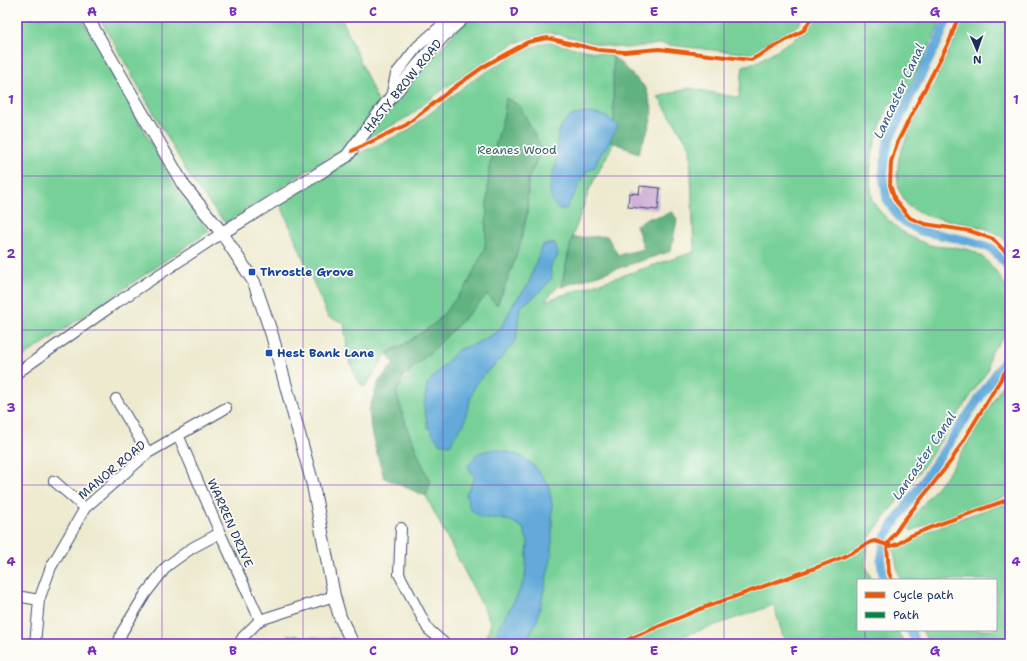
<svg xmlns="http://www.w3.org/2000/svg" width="1027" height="661" font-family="'Shantell Sans',sans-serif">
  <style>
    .green { fill: #76d097; stroke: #48807a }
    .forest { fill: #60b280; stroke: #3e706f }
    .water { fill: #64aada; stroke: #406c9c }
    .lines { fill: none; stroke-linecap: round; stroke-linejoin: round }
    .canal { stroke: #64aada; stroke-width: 9 }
    .building { fill: #ceafd6 }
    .minor-casing { stroke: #3b4b6f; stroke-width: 12 }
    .tertiary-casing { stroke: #3b4b6f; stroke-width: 14 }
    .minor { stroke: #fff; stroke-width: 10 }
    .tertiary { stroke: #fff; stroke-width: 12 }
    .quiet { stroke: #00873e; stroke-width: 3; stroke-dasharray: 6 3; stroke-linecap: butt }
    .cycleway-casing { stroke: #fdfcf7; stroke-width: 6 }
    .cycleway { stroke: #e8590c; stroke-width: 4 }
    .grid { fill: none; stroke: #7b2cbf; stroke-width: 1; stroke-opacity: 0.55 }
    .transit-dot { fill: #1a4fb4; stroke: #fdfcf7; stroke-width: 1.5 }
    .labels { text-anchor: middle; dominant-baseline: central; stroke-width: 3.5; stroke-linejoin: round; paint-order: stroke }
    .street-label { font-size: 12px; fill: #1b2f5e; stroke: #fdfcf7 }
    .park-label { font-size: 12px; fill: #365f6f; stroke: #fdfcf7 }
    .transit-label { font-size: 12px; font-weight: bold; fill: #164399; stroke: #fdfcf7; text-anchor: start }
    .water-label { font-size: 13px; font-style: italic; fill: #355a89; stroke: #fdfcf7 }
    .neatline { fill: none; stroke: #7b2cbf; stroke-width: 1.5 }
    .grid-label { font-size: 13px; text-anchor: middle; font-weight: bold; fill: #7b2cbf }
  </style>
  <rect width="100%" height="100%" fill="#fdfcf7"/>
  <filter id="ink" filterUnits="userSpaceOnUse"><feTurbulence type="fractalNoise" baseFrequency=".025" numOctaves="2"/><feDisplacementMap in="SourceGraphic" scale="8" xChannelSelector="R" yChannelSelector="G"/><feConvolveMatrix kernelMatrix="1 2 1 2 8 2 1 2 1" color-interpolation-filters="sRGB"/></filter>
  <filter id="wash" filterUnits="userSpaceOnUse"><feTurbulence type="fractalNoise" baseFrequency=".012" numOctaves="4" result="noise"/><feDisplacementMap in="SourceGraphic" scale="16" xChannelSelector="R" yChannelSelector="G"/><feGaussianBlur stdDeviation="0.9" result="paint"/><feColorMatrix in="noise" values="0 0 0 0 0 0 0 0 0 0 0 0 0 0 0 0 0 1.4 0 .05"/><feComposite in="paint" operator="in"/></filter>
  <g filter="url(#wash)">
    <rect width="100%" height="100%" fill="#eeead0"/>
    <path class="green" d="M17 17H81L176 188 209 231 26 355 17 363Z
      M99 17H341L379 104 346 146 225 223 194 184Z
      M472 17H804L798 26 750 54 659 44 626 48 601 45 550 32 515 43 446 87 409 116 366 140 375 127 453 34Z
      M815 17H942L932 41 903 100 889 104C878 132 867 159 871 189 872 193 872 198 873 201 877 209 884 216 891 222 902 233 915 240 930 245 944 249 961 245 975 252 989 260 1008 283 1010 300 1012 313 1009 329 1001 341 998 345 992 350 990 355 988 359 989 365 988 370L928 460 869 538 865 565 872 580H858V630H897L905 644H785L774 605 660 644H485L491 623 426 496 430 483 407 428 396 392 408 376V372L437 346 487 295 497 305 509 276 520 244 527 214 528 179 541 149 520 106 506 98 504 115 489 168 485 248 468 284 437 322 405 344 387 353 365 387 357 381 348 357 344 323 328 317 280 203 355 155 406 132 469 83 515 54 547 42 613 56V109L619 115 621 129 590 188 572 238 562 282 545 301 694 252 690 147 658 97 689 88 739 98 743 66 757 62 806 32Z
      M963 17H1010V246L1000 235 984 228 924 215 908 206 899 190 897 175 899 157 909 131 954 41Z
      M1010 373V495L938 520 911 531 907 525 954 465Z
      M1010 502V644H929L922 630H996V580H900L893 549C928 527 971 515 1010 502Z"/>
    <path class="forest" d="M613 56 646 88 653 112 647 132 638 153 608 140 614 123Z
      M506 98 520 106 542 149 528 179 527 214 520 244 509 276 497 305 487 295 437 346 405 375 396 392 407 428 430 483 426 496 384 478 372 436 369 410 379 381 394 364 387 353 405 344 437 322 468 284 485 248 489 168 504 115Z
      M672 212 677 219 671 251 561 287 572 238 607 236 618 255 644 249 636 225 649 218 659 217Z
      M288 635 338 639 342 644H286Z"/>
    <path class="water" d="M585 113C601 114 606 115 618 126L607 146 598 158 595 167 587 171 566 209H558C544 192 552 181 556 162 558 146 554 130 568 118 572 115 580 114 585 113Z
      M555 243 558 255 550 268 552 278 538 294 520 307 516 340 496 364 484 374 474 388 467 410 464 424 456 434 450 445 439 443 428 427 424 407 427 384 458 350 475 344 499 331 514 303 528 285 542 245Z
      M495 449 521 456 534 466 548 483 552 504V554L537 621 525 644H494L499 627 517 596 525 578 528 542 523 528 511 521 495 518H482L470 509 466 494 475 478 468 466 478 453Z"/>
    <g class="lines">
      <path class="canal" d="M948 17 938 42 888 141 883 175 887 199 900 219 921 231 970 241 991 248 1010 268
        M884 580 881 562 885 537 1010 353
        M910 630 917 644"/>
    </g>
    <g id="blocks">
      <path class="building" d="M640 186 660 188 658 210 628 207 629 193 639 194Z"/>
    </g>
  </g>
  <g filter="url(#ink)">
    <use href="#blocks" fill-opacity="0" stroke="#3b4b6f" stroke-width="1"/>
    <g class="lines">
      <defs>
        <path id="minor" d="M391 97 396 74 417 47 451 17
          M17 373 116 303 222 233
          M116 399 148 453
          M179 437 220 533 260 620
          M54 481 85 508
          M401 528 399 574 428 629 445 644
          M17 596 39 600
          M35 644 39 600 51 567 85 508 148 453 226 408
          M118 644 122 632 146 593 167 566 192 548 220 533
          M239 644 243 637 260 620 334 596"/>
        <path id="tertiary" d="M87 17 184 186 222 233 254 282 272 335 313 485 334 596 340 617 353 644
          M222 233 347 156 391 97 443 36 464 17"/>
      </defs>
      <use href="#minor" class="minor-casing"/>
      <use href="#tertiary" class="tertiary-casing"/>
      <use href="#minor" class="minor"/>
      <use href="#tertiary" class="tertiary"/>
      <path class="quiet" d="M969 22 971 17"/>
      <defs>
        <path id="cycleway" d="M958 17 950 40 897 143 891 162 890 185 895 200 910 218 925 224 970 231 993 239 1010 257
          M352 151 406 125 452 89 486 65 528 42 547 38 599 50 625 52 659 49 751 60 804 30 812 17
          M892 580 889 573 887 545 902 523 951 461 1010 364
          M617 644 700 609 815 568 843 557 871 542 875 541 891 546 898 544 910 536 937 525 1010 499"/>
      </defs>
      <use href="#cycleway" class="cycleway-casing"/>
      <use href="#cycleway" class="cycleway"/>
    </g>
  </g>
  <path class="grid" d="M162 17V644M303 17V644M443 17V644M584 17V644M724 17V644M865 17V580M17 176H1010M17 330H1010M17 485H1010M865 630V644"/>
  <g class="transit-dot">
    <rect x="248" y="268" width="8" height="8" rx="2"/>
    <rect x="265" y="349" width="8" height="8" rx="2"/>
  </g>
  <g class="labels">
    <g class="street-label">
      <text transform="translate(403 86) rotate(-51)">HASTY BROW ROAD</text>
      <text transform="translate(112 470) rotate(-40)">MANOR ROAD</text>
      <text transform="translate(230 523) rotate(66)">WARREN DRIVE</text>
    </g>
    <g class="park-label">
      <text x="517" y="150">Reanes Wood</text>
    </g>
    <g class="transit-label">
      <text x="260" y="272">Throstle Grove</text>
      <text x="277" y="353">Hest Bank Lane</text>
    </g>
    <g class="water-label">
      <text transform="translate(899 91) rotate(-65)">Lancaster Canal</text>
      <text transform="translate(924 456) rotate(-56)">Lancaster Canal</text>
    </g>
  </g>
  <rect width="1027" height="661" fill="none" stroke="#fdfcf7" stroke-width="44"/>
  <rect x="857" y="579" width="140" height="52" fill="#fdfcf7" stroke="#a3aaba"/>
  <rect x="865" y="592" width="20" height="6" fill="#e8590c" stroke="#a3aaba"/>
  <text x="893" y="599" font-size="12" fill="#1b2f5e">Cycle path</text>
  <rect x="865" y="612" width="20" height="6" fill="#00873e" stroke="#a3aaba"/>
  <text x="893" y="619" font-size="12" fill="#1b2f5e">Path</text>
  <g transform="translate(977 50) rotate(178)" stroke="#fdfcf7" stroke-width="3" paint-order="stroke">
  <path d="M0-3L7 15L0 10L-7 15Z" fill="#1b2f5e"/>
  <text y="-6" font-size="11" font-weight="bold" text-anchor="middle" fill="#1b2f5e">N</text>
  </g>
  <rect x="22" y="22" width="983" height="617" class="neatline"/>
  <g class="grid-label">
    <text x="92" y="16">A</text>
    <text x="233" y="16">B</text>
    <text x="373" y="16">C</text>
    <text x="514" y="16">D</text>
    <text x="654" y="16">E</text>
    <text x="794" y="16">F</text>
    <text x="935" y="16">G</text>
    <text x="11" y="104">1</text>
    <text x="1016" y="104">1</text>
    <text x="11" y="258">2</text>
    <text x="1016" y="258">2</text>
    <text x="11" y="412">3</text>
    <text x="1016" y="412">3</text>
    <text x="11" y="566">4</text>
    <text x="1016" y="566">4</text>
    <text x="92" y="655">A</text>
    <text x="233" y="655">B</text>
    <text x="373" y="655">C</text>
    <text x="514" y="655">D</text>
    <text x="654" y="655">E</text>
    <text x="794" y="655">F</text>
    <text x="935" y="655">G</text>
  </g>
</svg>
